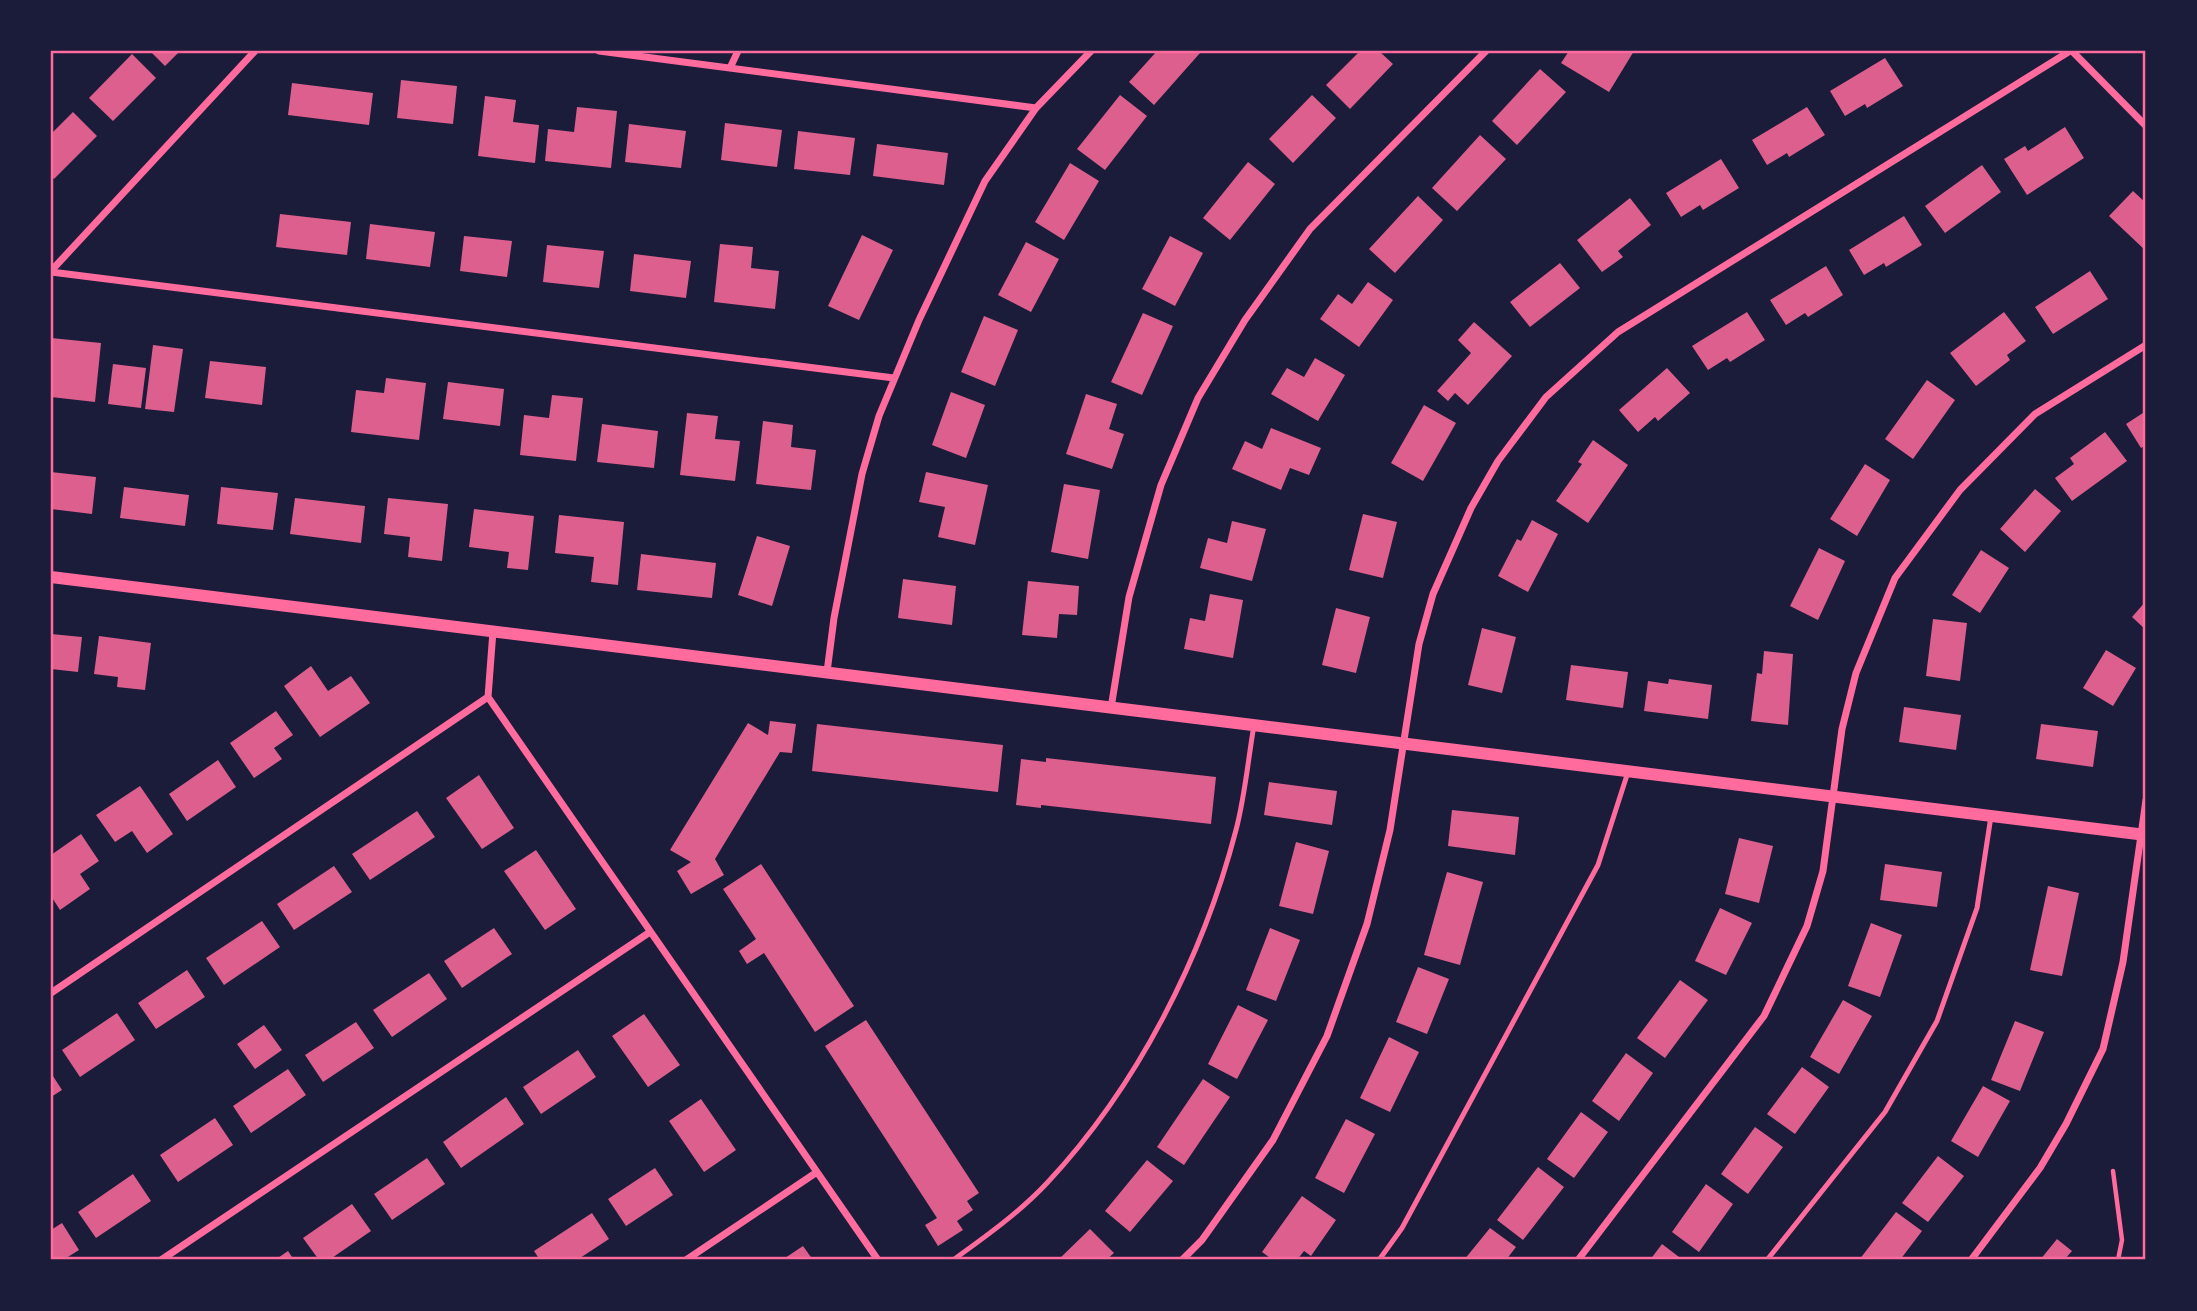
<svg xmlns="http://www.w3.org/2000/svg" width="2197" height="1311" font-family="'Golos Text',sans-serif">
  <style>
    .building { fill: #dd5f8e }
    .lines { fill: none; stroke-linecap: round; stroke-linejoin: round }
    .path { stroke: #ff6b9d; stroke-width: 4.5 }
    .service { stroke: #ff6b9d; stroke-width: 5 }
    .minor { stroke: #ff6b9d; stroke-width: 7 }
    .tertiary { stroke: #ff6b9d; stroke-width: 12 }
    .neatline { fill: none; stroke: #ff6b9d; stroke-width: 2.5 }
  </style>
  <rect width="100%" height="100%" fill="#1b1b3a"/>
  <path class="building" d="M150 51H180L165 66Z
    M1157 51 1200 53 1154 105 1129 82Z
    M1360 51H1379L1393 64 1350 109 1326 85Z
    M1569 51H1634L1609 92 1561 63Z
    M132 54 156 78 113 121 89 98Z
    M1885 58 1903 86 1867 108 1865 104 1845 116 1830 91Z
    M1540 69 1566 92 1517 145 1492 121Z
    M401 80 457 86 453 124 397 118Z
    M292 83 373 93 369 125 288 115Z
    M1120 95 1147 116 1105 170 1077 149Z
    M1312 95 1336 118 1293 163 1269 139Z
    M485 96 516 100 513 122 539 125 535 163 478 156Z
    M577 107 617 111 611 168 545 161 548 129 574 132Z
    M1807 107 1825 135 1789 157 1787 153 1767 165 1752 140Z
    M73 112 97 136 54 179 51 175V134Z
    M725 123 782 130 777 167 721 160Z
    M629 124 686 131 681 168 625 162Z
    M2065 127 2084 158 2027 195 2004 159 2025 146 2028 151Z
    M798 131 855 138 850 175 794 169Z
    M1480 135 1506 159 1457 211 1432 188Z
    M877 144 948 153 944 185 873 176Z
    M1721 159 1739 188 1703 210 1700 205 1681 217 1666 193Z
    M1248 162 1275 184 1230 240 1203 218Z
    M1070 163 1099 181 1064 240 1035 222Z
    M1982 165 2001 192 1945 233 1925 206Z
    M2133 191 2146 203V251L2109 216Z
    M1418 196 1443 220 1395 273 1369 249Z
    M1630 198 1651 225 1618 251 1623 257 1602 272 1577 240Z
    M280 214 351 222 347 255 276 247Z
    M1904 216 1922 245 1886 267 1884 263 1864 275 1849 250Z
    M370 224 435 232 430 267 366 259Z
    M862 235 893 250 859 320 828 306Z
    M464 236 512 241 507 277 460 271Z
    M1170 236 1203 253 1175 306 1142 289Z
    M1026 242 1059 259 1031 312 998 295Z
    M720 244 753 247 751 268 779 271 775 309 714 302Z
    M547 245 604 251 599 288 543 282Z
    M634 254 691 261 686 298 630 291Z
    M1560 263 1580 288 1530 327 1510 302Z
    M1826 266 1843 295 1808 317 1805 313 1786 325 1770 300Z
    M2090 271 2108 299 2053 334 2035 307Z
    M1368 282 1393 300 1359 347 1320 319 1338 294 1352 304Z
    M1747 312 1765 340 1730 362 1727 358 1708 370 1692 346Z
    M2004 312 2026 341 2007 355 2010 360 1976 386 1950 353Z
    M1143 313 1173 326 1142 395 1111 382Z
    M984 316 1018 330 995 386 961 372Z
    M1474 322 1512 356 1468 405 1455 393 1448 401 1437 391 1471 353 1458 340Z
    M51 338 101 343 95 402 51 397 53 366H51Z
    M153 345 183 349 174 412 145 409Z
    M1315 358 1345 375 1318 421 1271 394 1287 368 1304 377Z
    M210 361 266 367 262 405 205 398Z
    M113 364 146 368 141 408 108 404Z
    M1667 368 1690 393 1658 421 1655 417 1638 432 1619 410Z
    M386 378 426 383 419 440 351 432 356 390 384 393Z
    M1927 380 1955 400 1913 459 1885 439Z
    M448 382 504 389 500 426 443 419Z
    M951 392 985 405 966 458 932 445Z
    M1086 394 1117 404 1109 429 1124 434 1112 469 1066 454Z
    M552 395 583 398 576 461 520 455 524 415 549 418Z
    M1424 405 1456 423 1423 481 1391 463Z
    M2146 411V445L2141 448 2126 424Z
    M687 413 718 416 715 439 740 441 735 481 680 475Z
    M763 421 793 425 791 447 816 450 811 490 756 484Z
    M602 424 658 431 654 468 597 462Z
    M1271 428 1321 448 1309 475 1290 468 1281 490 1232 469 1245 441 1262 449Z
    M2105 432 2127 461 2072 501 2055 478 2074 464 2070 458Z
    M1593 440 1628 465 1588 523 1556 501 1582 464 1578 462Z
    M1865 464 1890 480 1857 536 1830 519Z
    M51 472 96 477 92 514 51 509Z
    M926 472 988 485 975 545 938 537 945 507 919 502Z
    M1064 484 1100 490 1088 559 1051 552Z
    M124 487 189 495 185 526 120 518Z
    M221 487 278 493 273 530 217 524Z
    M2035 489 2061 511 2025 552 2000 529Z
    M295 498 365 506 361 543 290 534Z
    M388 498 448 504 442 561 408 557 410 537 384 534Z
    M474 509 534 516 528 570 507 568 509 552 469 547Z
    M1363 514 1397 522 1383 578 1349 570Z
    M559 515 624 522 618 585 591 582 594 557 555 553Z
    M1532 520 1558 534 1528 592 1498 576 1517 539 1521 541Z
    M1232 521 1266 529 1252 581 1200 568 1208 538 1227 543Z
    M757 536 790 546 772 606 738 595Z
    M1819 548 1845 561 1818 620 1790 606Z
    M1981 550 2009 568 1980 613 1952 595Z
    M641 554 716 563 712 598 637 590Z
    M903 579 956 586 952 625 898 618Z
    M1028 581 1079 586 1077 615 1059 614 1057 638 1022 635Z
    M1210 594 1243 600 1233 658 1184 649 1190 618 1205 621Z
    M2146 601V630L2132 617Z
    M1336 608 1370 617 1356 673 1322 665Z
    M1933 619 1967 623 1960 681 1926 676Z
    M1482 628 1516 637 1502 693 1468 685Z
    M51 634 82 637 78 672 51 669Z
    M99 636 151 643 145 690 117 687 118 677 94 674Z
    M2106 650 2136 668 2113 706 2083 688Z
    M1764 651 1793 654 1788 725 1751 721 1757 673 1762 674Z
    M1571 665 1628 672 1623 708 1566 700Z
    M311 666 328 691 351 676 370 703 320 737 284 686Z
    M1669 679 1712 685 1708 719 1644 711 1648 681 1668 684Z
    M1904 707 1961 715 1956 750 1899 742Z
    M276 711 293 735 274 748 282 759 254 778 230 743Z
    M770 721 796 724 792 753 780 752 715 859 724 875 691 894 677 871 691 862 670 850 748 723 768 735Z
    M817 724 1003 745 998 792 812 771Z
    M2041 724 2098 731 2093 767 2036 759Z
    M1046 758 1216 777 1211 824 1041 805V808L1016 805 1021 759 1046 762Z
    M218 760 236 787 187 821 169 794Z
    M479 775 514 828 482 849 446 798Z
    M1269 782 1337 791 1332 825 1264 815Z
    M140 786 173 834 147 853 132 831 115 842 96 815Z
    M1452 810 1519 817 1515 855 1448 846Z
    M417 811 435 837 370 880 352 854Z
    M81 834 99 861 80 874 90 889 60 910 51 896V855Z
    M1739 838 1773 846 1759 903 1725 894Z
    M1296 842 1329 851 1313 914 1279 906Z
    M536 850 576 909 545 930 504 871Z
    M761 864 854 1006 815 1032 764 953 747 964 739 951 756 939 723 889Z
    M1885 864 1942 872 1937 907 1880 900Z
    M334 866 352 892 294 930 277 904Z
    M1447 872 1483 882 1460 965 1424 955Z
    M2048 886 2079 893 2062 976 2030 970Z
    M1720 908 1752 923 1726 975 1695 961Z
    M262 921 280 947 224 985 206 958Z
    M1871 923 1902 935 1880 997 1848 986Z
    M494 928 512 954 462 988 444 961Z
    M1270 928 1300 940 1276 1001 1246 990Z
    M1418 967 1449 979 1427 1034 1396 1022Z
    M187 970 205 997 156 1029 138 1003Z
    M429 973 447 999 392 1037 373 1010Z
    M1680 980 1708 1000 1665 1058 1637 1038Z
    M1843 1000 1872 1016 1839 1074 1810 1057Z
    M1238 1005 1268 1020 1237 1079 1208 1064Z
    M117 1013 135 1040 80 1077 62 1050Z
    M644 1014 680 1065 648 1087 612 1036Z
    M866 1020 979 1193 967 1201 973 1210 957 1221 963 1230 938 1246 925 1225 937 1218 825 1046Z
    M2015 1021 2044 1032 2020 1091 1991 1080Z
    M356 1022 374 1048 323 1082 305 1055Z
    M264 1025 282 1050 255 1069 237 1044Z
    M1389 1037 1419 1052 1390 1112 1360 1098Z
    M578 1050 596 1077 541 1114 523 1087Z
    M1626 1053 1653 1073 1619 1121 1592 1101Z
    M1802 1067 1829 1087 1795 1134 1767 1114Z
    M288 1069 306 1095 251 1133 233 1106Z
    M51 1073 62 1090 51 1097Z
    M1203 1079 1230 1097 1184 1165 1157 1147Z
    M1983 1086 2010 1101 1978 1157 1951 1141Z
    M506 1097 524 1124 461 1168 443 1142Z
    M701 1099 736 1150 704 1172 669 1121Z
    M1581 1112 1608 1132 1574 1178 1547 1159Z
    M215 1118 233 1145 178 1182 160 1155Z
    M1346 1119 1375 1134 1344 1193 1315 1178Z
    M1755 1127 1783 1147 1748 1194 1721 1174Z
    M1938 1156 1964 1176 1928 1222 1902 1203Z
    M427 1158 445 1184 392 1220 374 1194Z
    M1147 1160 1173 1181 1130 1232 1105 1211Z
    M1538 1167 1564 1187 1523 1240 1497 1220Z
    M655 1168 673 1195 626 1226 608 1199Z
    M133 1174 151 1201 96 1238 78 1212Z
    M1706 1184 1733 1204 1699 1252 1672 1232Z
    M1302 1196 1336 1220 1311 1256 1304 1251 1297 1260H1273L1262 1252Z
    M352 1204 371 1231 329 1260H319L303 1238Z
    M1896 1212 1922 1231 1900 1260H1859Z
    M592 1213 609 1239 577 1260H540L534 1251Z
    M62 1223 79 1250 63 1260H51V1230Z
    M1490 1228 1516 1247 1506 1260H1464Z
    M1090 1229 1114 1253 1106 1260H1058Z
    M2057 1239 2072 1251 2064 1260H2040Z
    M1662 1244 1683 1260H1650Z
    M803 1246 813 1260H782Z
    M288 1251 294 1260H275Z"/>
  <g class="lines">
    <path class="path" d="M2113 1171 2122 1240 2118 1260"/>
    <path class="service" d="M953 1260C985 1237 1020 1212 1047 1183 1137 1087 1203 957 1236 830 1245 796 1248 760 1254 725
      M1379 1260 1402 1228 1598 865 1628 772
      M1767 1260 1885 1112 1937 1021 1977 908 1991 816"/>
    <path class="minor" d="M599 51 1036 108
      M2072 51 2146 126
      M730 68 738 51
      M51 271 255 51
      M51 272 894 378
      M493 631 488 697 878 1260
      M827 672 834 618 862 474 879 416 919 320 985 181 1036 108 1091 51
      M1111 708 1129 597 1161 485 1198 398 1245 320 1310 229 1486 51
      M51 993 488 697
      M161 1260 650 932
      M686 1260 817 1172
      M1182 1260 1202 1240 1273 1140 1327 1036 1367 924 1390 830 1419 644 1433 594 1471 508 1498 461 1546 397 1618 332 2070 51
      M1578 1260 1764 1016 1807 926 1823 871 1842 729 1856 673 1895 578 1960 490 2035 414 2146 345
      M1971 1260 2040 1168 2066 1124 2103 1049 2123 962 2146 800"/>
    <path class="tertiary" d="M51 577 2146 835"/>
  </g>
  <rect width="2197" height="1311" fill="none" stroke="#1b1b3a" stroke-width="105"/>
  <rect x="52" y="52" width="2092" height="1206" class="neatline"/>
</svg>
